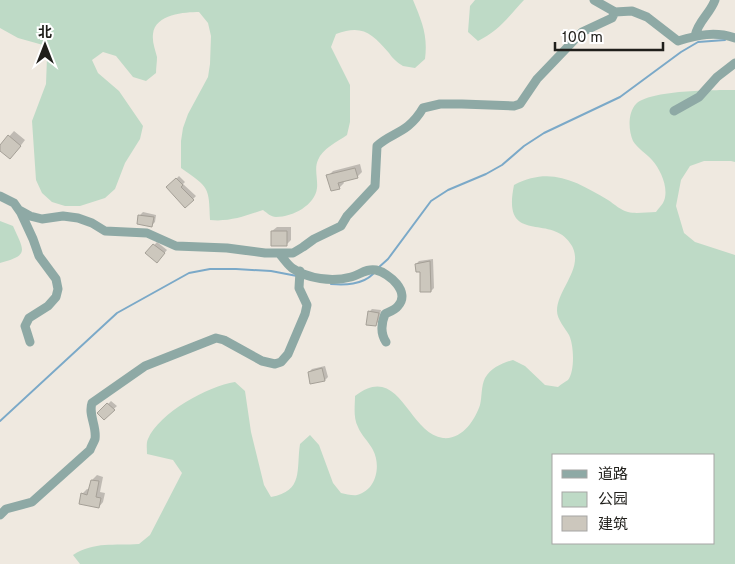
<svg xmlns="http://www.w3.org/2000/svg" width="735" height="564" font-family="Overpass,'Noto Sans SC',sans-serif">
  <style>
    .green { fill: #bedac6; fill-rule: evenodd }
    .shadow { fill: #0003 }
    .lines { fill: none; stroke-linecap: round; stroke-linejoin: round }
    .stream { stroke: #7ba9c8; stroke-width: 2 }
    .building { fill: #ccc7bd; stroke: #a5a097 }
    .minor { stroke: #8ea9a5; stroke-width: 9 }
  </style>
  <rect width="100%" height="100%" fill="#efe9e0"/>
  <path class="green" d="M0 0H413C422 22 428 35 425 59L415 68C411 67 407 67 403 66 398 63 392 58 389 53 372 33 362 24 336 34L331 47 350 85V122L347 135C337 142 322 149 318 160 314 168 318 179 317 188 315 205 293 217 276 217 271 217 267 213 263 210 245 216 230 222 210 220 209 186 209 188 181 168V141L183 128 188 114 208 77 210 64 211 36 208 23 199 12C185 12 155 14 153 34 152 42 155 49 157 57 157 62 156 68 156 73L146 81 133 77 116 56 103 52 92 60 98 73 119 91 143 126 140 139 125 163 115 189 105 198 80 206H65L52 202 42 193 36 180 32 121 46 84 47 57 43 45 18 38 0 28Z
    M475 0H524C509 16 499 31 478 41L468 32 470 6Z
    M735 90V162L731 161H704L690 166 681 180 676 206 684 233 695 242 735 255V564H80L73 555C95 541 114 546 139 544L150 535 182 473 173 460 147 454C147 449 146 443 148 439 159 413 208 386 235 382L245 391 251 432 264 485 271 497C304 491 296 470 300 444L310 435 319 445 333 483 341 493C346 494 353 496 357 495 377 490 381 465 373 450 369 442 361 435 358 427 353 418 355 405 355 396 400 361 408 434 443 438 462 440 475 420 480 405 482 397 481 386 485 378 491 368 502 363 513 360L525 366 545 385 558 387C561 384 565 382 568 380 575 371 574 345 569 335 565 328 557 319 557 311 557 289 584 269 572 246 553 211 501 248 514 185 550 166 576 181 608 200 614 204 622 211 628 212 636 214 647 212 656 212 658 209 661 206 663 203 670 190 661 170 652 160 647 154 637 148 633 141 628 130 628 112 636 104 649 90 715 90 735 90ZM554 455H714V543H554Z
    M0 221 13 226C24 251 30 255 0 263Z"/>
  <path class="shadow" d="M14 131 25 140 15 153 0 149V147Z
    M360 164 362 172 357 177 343 181 344 183 339 188 328 176 333 171Z
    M179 176 185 182 183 184 196 196 186 206 168 187Z
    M143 212 156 215 155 222 152 225 140 215Z
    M277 227H291V240L286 245 272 231Z
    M157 242 167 250 160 258 147 253Z
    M433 259 434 288 431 291 421 270 416 264 419 261Z
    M372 309 381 310 378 322 375 325 369 312Z
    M325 366 328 377 325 380 311 383 309 372 312 369Z
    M111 401 117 406 104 418 99 413Z
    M97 475 103 477 100 492 105 493 103 502 99 507 82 494 87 489 90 490 92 480Z"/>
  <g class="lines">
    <path class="stream" d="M378 268 388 259 431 201 448 190 486 174 502 165 524 146 544 133 620 97 681 52 698 42 725 40
      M331 284C345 285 362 285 373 274
      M0 421 117 313 189 273 210 269H236L271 271 297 276"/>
  </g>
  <path class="building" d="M8 135 21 146 10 159 0 151V145Z
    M355 168 358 178 338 183 340 189 331 191 326 175Z
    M176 178 183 185 181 187 194 200 185 208 166 187Z
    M138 215 154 217 152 227 137 224Z
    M271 231H287V246H271Z
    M153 244 165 253 157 263 145 253Z
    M430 261 431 292H420V272H416L415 264Z
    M368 311 379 313 376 326 366 325Z
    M322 368 325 381 310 384 308 372Z
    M107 403 115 410 104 420 97 413Z
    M91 480 99 481 96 497 101 498 99 508 79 504 81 493 87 495Z"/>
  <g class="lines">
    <path class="minor" d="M594 0 615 12 632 11 647 17 678 41C698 35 715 31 735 38
      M695 36C698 21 710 14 715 0
      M674 111 699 97 717 77 735 63
      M0 196 14 203 21 213 33 239 39 256 56 279 58 289 56 297 48 306 29 318 25 326 30 342
      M19 210 30 216 42 219 63 216 78 218 92 223 105 231 147 233 176 246 227 248 265 253H293L303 247 314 239 341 226 347 216 375 186 377 146C386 137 398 134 408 126 414 121 419 115 423 108L440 104H462L514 106 520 104 537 79 582 32 612 18 615 12
      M279 253C283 258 287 264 292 268 308 279 332 282 351 277 359 275 367 268 376 270 389 273 411 292 398 306 395 310 389 312 385 314 381 324 380 333 386 342
      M0 515 6 509 32 502 90 450C91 447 94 442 95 439 97 426 88 415 92 403L145 366 216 338 224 340 262 361 275 364 281 362 288 354 305 314 307 305 299 288 300 271"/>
  </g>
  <rect x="552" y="454" width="162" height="90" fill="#ffffff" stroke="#a6a5a4"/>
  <rect x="562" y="470" width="25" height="8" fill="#8ea9a5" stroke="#a6a5a4"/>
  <text x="598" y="479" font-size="15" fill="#201f1b">道路</text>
  <rect x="562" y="492" width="25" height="15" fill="#bedac6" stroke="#a6a5a4"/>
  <text x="598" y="504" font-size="15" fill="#201f1b">公园</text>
  <rect x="562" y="516" width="25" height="15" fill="#ccc7bd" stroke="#a6a5a4"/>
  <text x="598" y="529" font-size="15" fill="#201f1b">建筑</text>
  <g transform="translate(45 45)" stroke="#ffffff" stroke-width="4" paint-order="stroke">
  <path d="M0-4L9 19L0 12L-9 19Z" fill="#201f1b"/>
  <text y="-8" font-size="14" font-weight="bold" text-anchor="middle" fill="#201f1b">北</text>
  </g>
  <path d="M555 42v8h108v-8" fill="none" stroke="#201f1b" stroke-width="2.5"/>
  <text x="562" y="42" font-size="15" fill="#201f1b" stroke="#ffffff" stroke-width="4" paint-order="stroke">100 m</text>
</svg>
